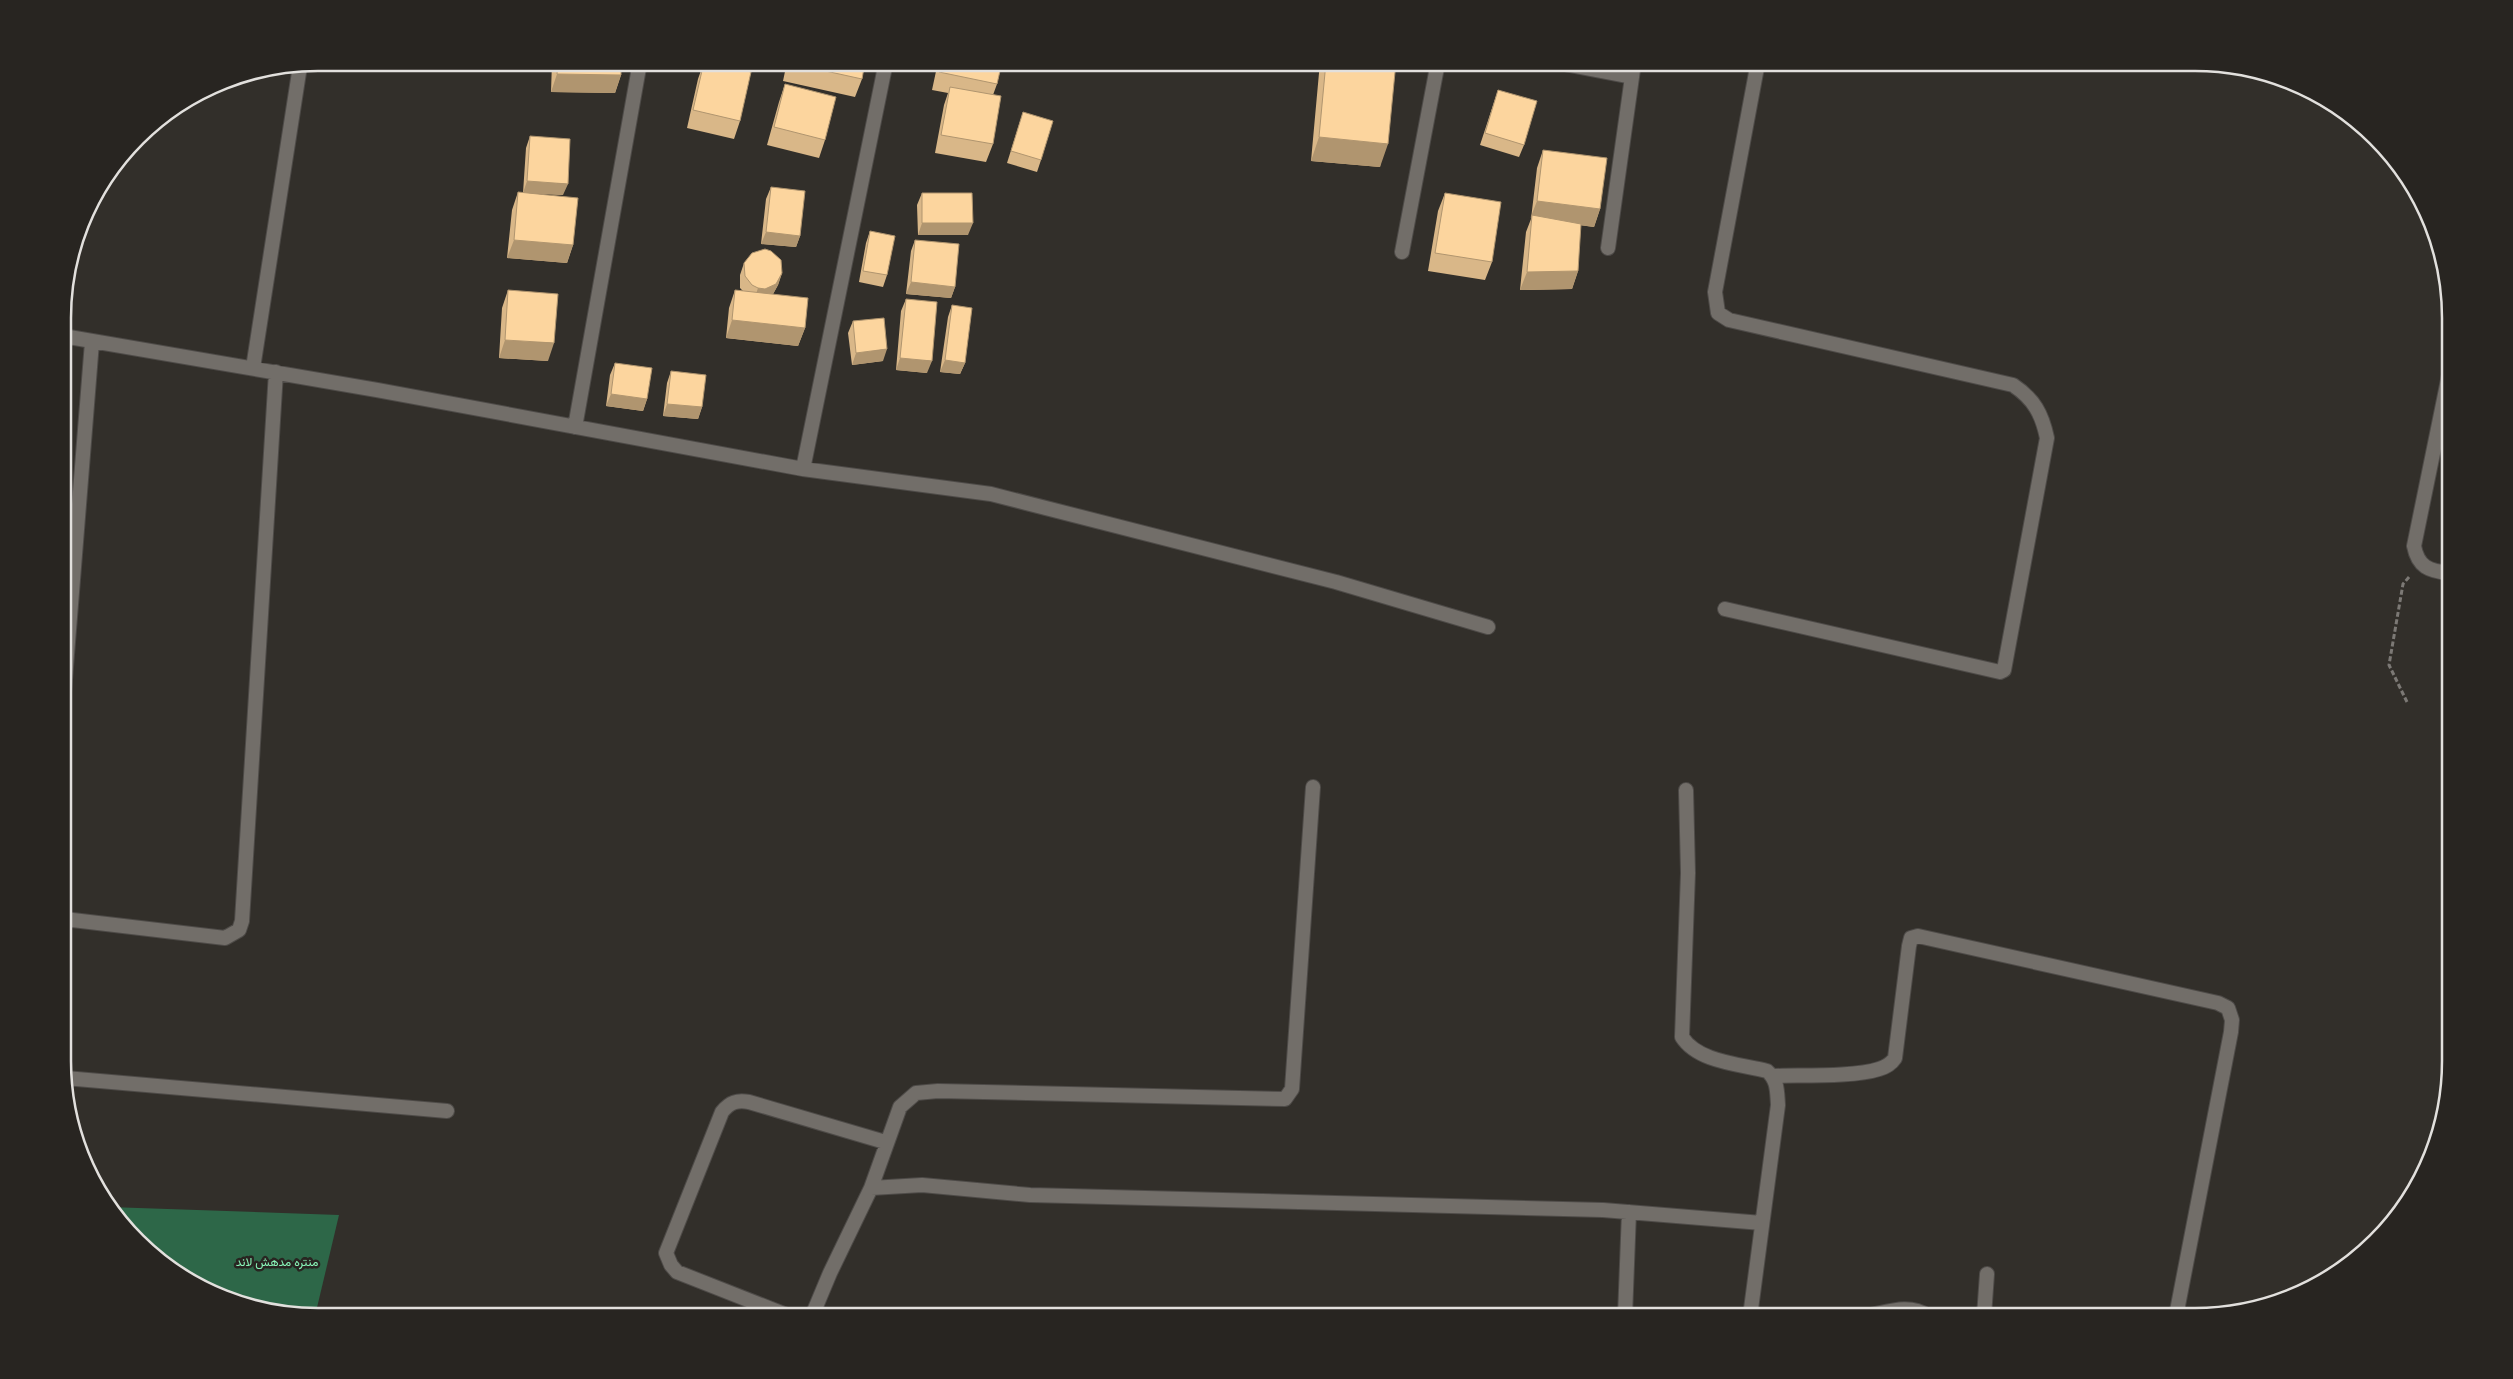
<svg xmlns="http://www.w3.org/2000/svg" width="2513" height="1379" font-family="Raleway,Vazirmatn,sans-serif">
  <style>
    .green { fill: #2d6748 }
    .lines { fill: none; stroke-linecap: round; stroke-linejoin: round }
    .minor-casing { stroke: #4e4b48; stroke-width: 16 }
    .path { stroke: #7c7975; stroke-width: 3; stroke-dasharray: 5 2.5; stroke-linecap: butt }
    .minor { stroke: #726e69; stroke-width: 14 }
    .wall { fill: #d9b788 }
    .shaded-wall { fill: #b0956f }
    .building { fill: #fcd59e; stroke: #b0956f }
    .labels { text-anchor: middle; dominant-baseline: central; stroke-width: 5; stroke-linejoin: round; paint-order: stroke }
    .park-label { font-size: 12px; fill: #88f5b8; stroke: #282521 }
    .rim { fill: none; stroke: #e2e0dd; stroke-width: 2.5 }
  </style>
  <rect width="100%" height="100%" fill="#322f2a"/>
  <path class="green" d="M109 1207 339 1215 315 1316 253 1308 205 1290 150 1253Z"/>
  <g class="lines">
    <defs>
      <path id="minor" d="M1554 62 1632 77 1608 248
        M1632 77 1634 62
        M1402 252 1438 62
        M63 336 377 390 803 469 991 494 1336 582 1488 627
        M253 368 300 66
        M2449 375 2414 546C2418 567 2429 571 2449 573
        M575 427 640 62
        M803 469 886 62
        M1725 609 2000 672 2004 670 2047 438C2042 414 2034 399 2013 385L1729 320 1718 313 1715 292 1758 62
        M64 692 92 342
        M1686 790 1688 873 1682 1037C1698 1062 1739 1064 1767 1071 1778 1080 1777 1092 1778 1105L1751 1309 1752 1316
        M64 919 225 938 239 930 242 921 276 372
        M1774 1076C1802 1075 1855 1077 1879 1069 1886 1067 1891 1064 1895 1058L1909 946 1911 938 1918 936 2218 1003 2228 1008 2232 1020 2231 1032 2176 1316
        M65 1078 447 1111
        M871 1188 900 1107 916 1093 938 1091 1285 1099 1292 1089 1313 787
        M789 1316 677 1272 671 1265 666 1253 722 1112C730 1102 737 1100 749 1102L885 1142
        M812 1316 830 1273 871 1188 922 1185 1030 1195 1603 1210 1762 1223
        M1625 1316 1629 1212
        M1867 1316C1888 1312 1909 1303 1928 1316
        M1984 1316 1987 1274"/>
    </defs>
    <use href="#minor" class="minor-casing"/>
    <path class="path" d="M2407 702 2389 665 2403 584 2410 576"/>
    <use href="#minor" class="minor"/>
  </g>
  <path class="wall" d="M552 62H621V75L615 93 551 92Z
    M704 62 740 121 734 139 687 128 698 79Z
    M731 62H768L765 70Z
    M787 62H865L862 79 855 97 783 81Z
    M938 62H1002L997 84 993 95V144L986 162 935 153 944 105 948 93 932 90Z
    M1320 62H1396L1380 167 1311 161Z
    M785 84 825 140 819 158 767 145 779 102Z
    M1498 90 1524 145 1519 157 1480 145Z
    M1023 112 1041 160 1037 172 1007 163Z
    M530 136 563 195 528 193 573 245 567 263 507 258 512 210 518 192 523 193 526 148Z
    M1543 150 1600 209 1594 227 1580 225 1578 271 1572 289 1520 290 1526 232 1531 219 1537 168Z
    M771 187 800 236 796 247 761 244 766 199Z
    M922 193 968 235H918L917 205Z
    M1445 193 1492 262 1485 280 1428 271 1438 211Z
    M870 231 887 275 883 287 859 282 866 243Z
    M915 240 955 287 951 298 906 294 911 251Z
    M744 263 782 273 778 285 773 294 805 328 798 346 726 338 729 308 735 290 743 291 740 288V275Z
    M508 290 548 361 499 358 502 308Z
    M906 299 927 373 896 370 901 311Z
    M952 305 965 363 960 374 940 372 948 317Z
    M853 321 883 361 852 365 848 333Z
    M615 363 647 399 643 411 606 406 610 375Z
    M671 371 702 407 698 419 663 416 667 383Z"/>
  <path class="shaded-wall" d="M557 74 621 75 615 93 551 92Z
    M1319 137 1388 144 1380 167 1311 161Z
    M527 181 568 184 563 195 523 193Z
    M1537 201 1600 209 1594 227 1532 219V215L1530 219Z
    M922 223H973L968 235H918Z
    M766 232 800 236 796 247 761 244Z
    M514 240 573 245 567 263 507 258Z
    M1578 271 1572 289 1520 290 1527 272Z
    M782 273 778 285 772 296 754 300 758 288Z
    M911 282 955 287 951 298 906 294Z
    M732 320 805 328 798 346 726 338Z
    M505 340 554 343 548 361 499 358Z
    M887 349 883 361 852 365 856 353Z
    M900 358 932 361 927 373 896 370Z
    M945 360 965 363 960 374 940 372Z
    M611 394 647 399 643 411 606 406Z
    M667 404 702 407 698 419 663 416Z"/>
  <path class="building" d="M558 62H621V75L557 74Z
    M704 62H709L751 72 740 121 693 110Z
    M789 62H865L862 79 789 63Z
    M941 62H1002L997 84 939 72Z
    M1326 62H1396L1388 144 1319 137Z
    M785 84 836 97 825 140 774 127Z
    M950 87 1001 96 993 144 941 135Z
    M1498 90 1537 101 1524 145 1485 133Z
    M1023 112 1053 121 1041 160 1011 151Z
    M530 136 570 139 568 184 527 181Z
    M1543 150 1607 158 1600 209 1537 201Z
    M771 187 805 191 800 236 766 232Z
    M518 192 578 198 573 245 514 240Z
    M922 193H972L973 223H922Z
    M1445 193 1501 202 1492 262 1435 253Z
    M1532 215 1581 224 1578 271 1527 272Z
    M870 231 895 236 887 275 863 271Z
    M915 240 959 244 955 287 911 282Z
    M765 249 771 251 781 260 782 273 776 284 765 289 758 288 752 285 745 276 744 263 752 253Z
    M508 290 558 294 554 343 505 340Z
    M735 290 808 298 805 328 732 320Z
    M906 299 937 302 932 361 900 358Z
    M952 305 972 308 965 363 945 360Z
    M884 318 887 349 856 353 853 321Z
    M615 363 652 368 647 399 611 394Z
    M671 371 706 375 702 407 667 404Z"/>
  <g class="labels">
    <g class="park-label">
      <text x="277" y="1262">منتره مدهش لاند</text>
    </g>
  </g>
  <path d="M0 0H2513V1379H0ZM318 71H2195A247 247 0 0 1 2442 318V1061A247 247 0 0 1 2195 1308H318A247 247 0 0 1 71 1061V318A247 247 0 0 1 318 71Z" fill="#282521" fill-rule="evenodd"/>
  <path class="rim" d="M318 71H2195A247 247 0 0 1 2442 318V1061A247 247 0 0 1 2195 1308H318A247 247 0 0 1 71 1061V318A247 247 0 0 1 318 71Z"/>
</svg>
